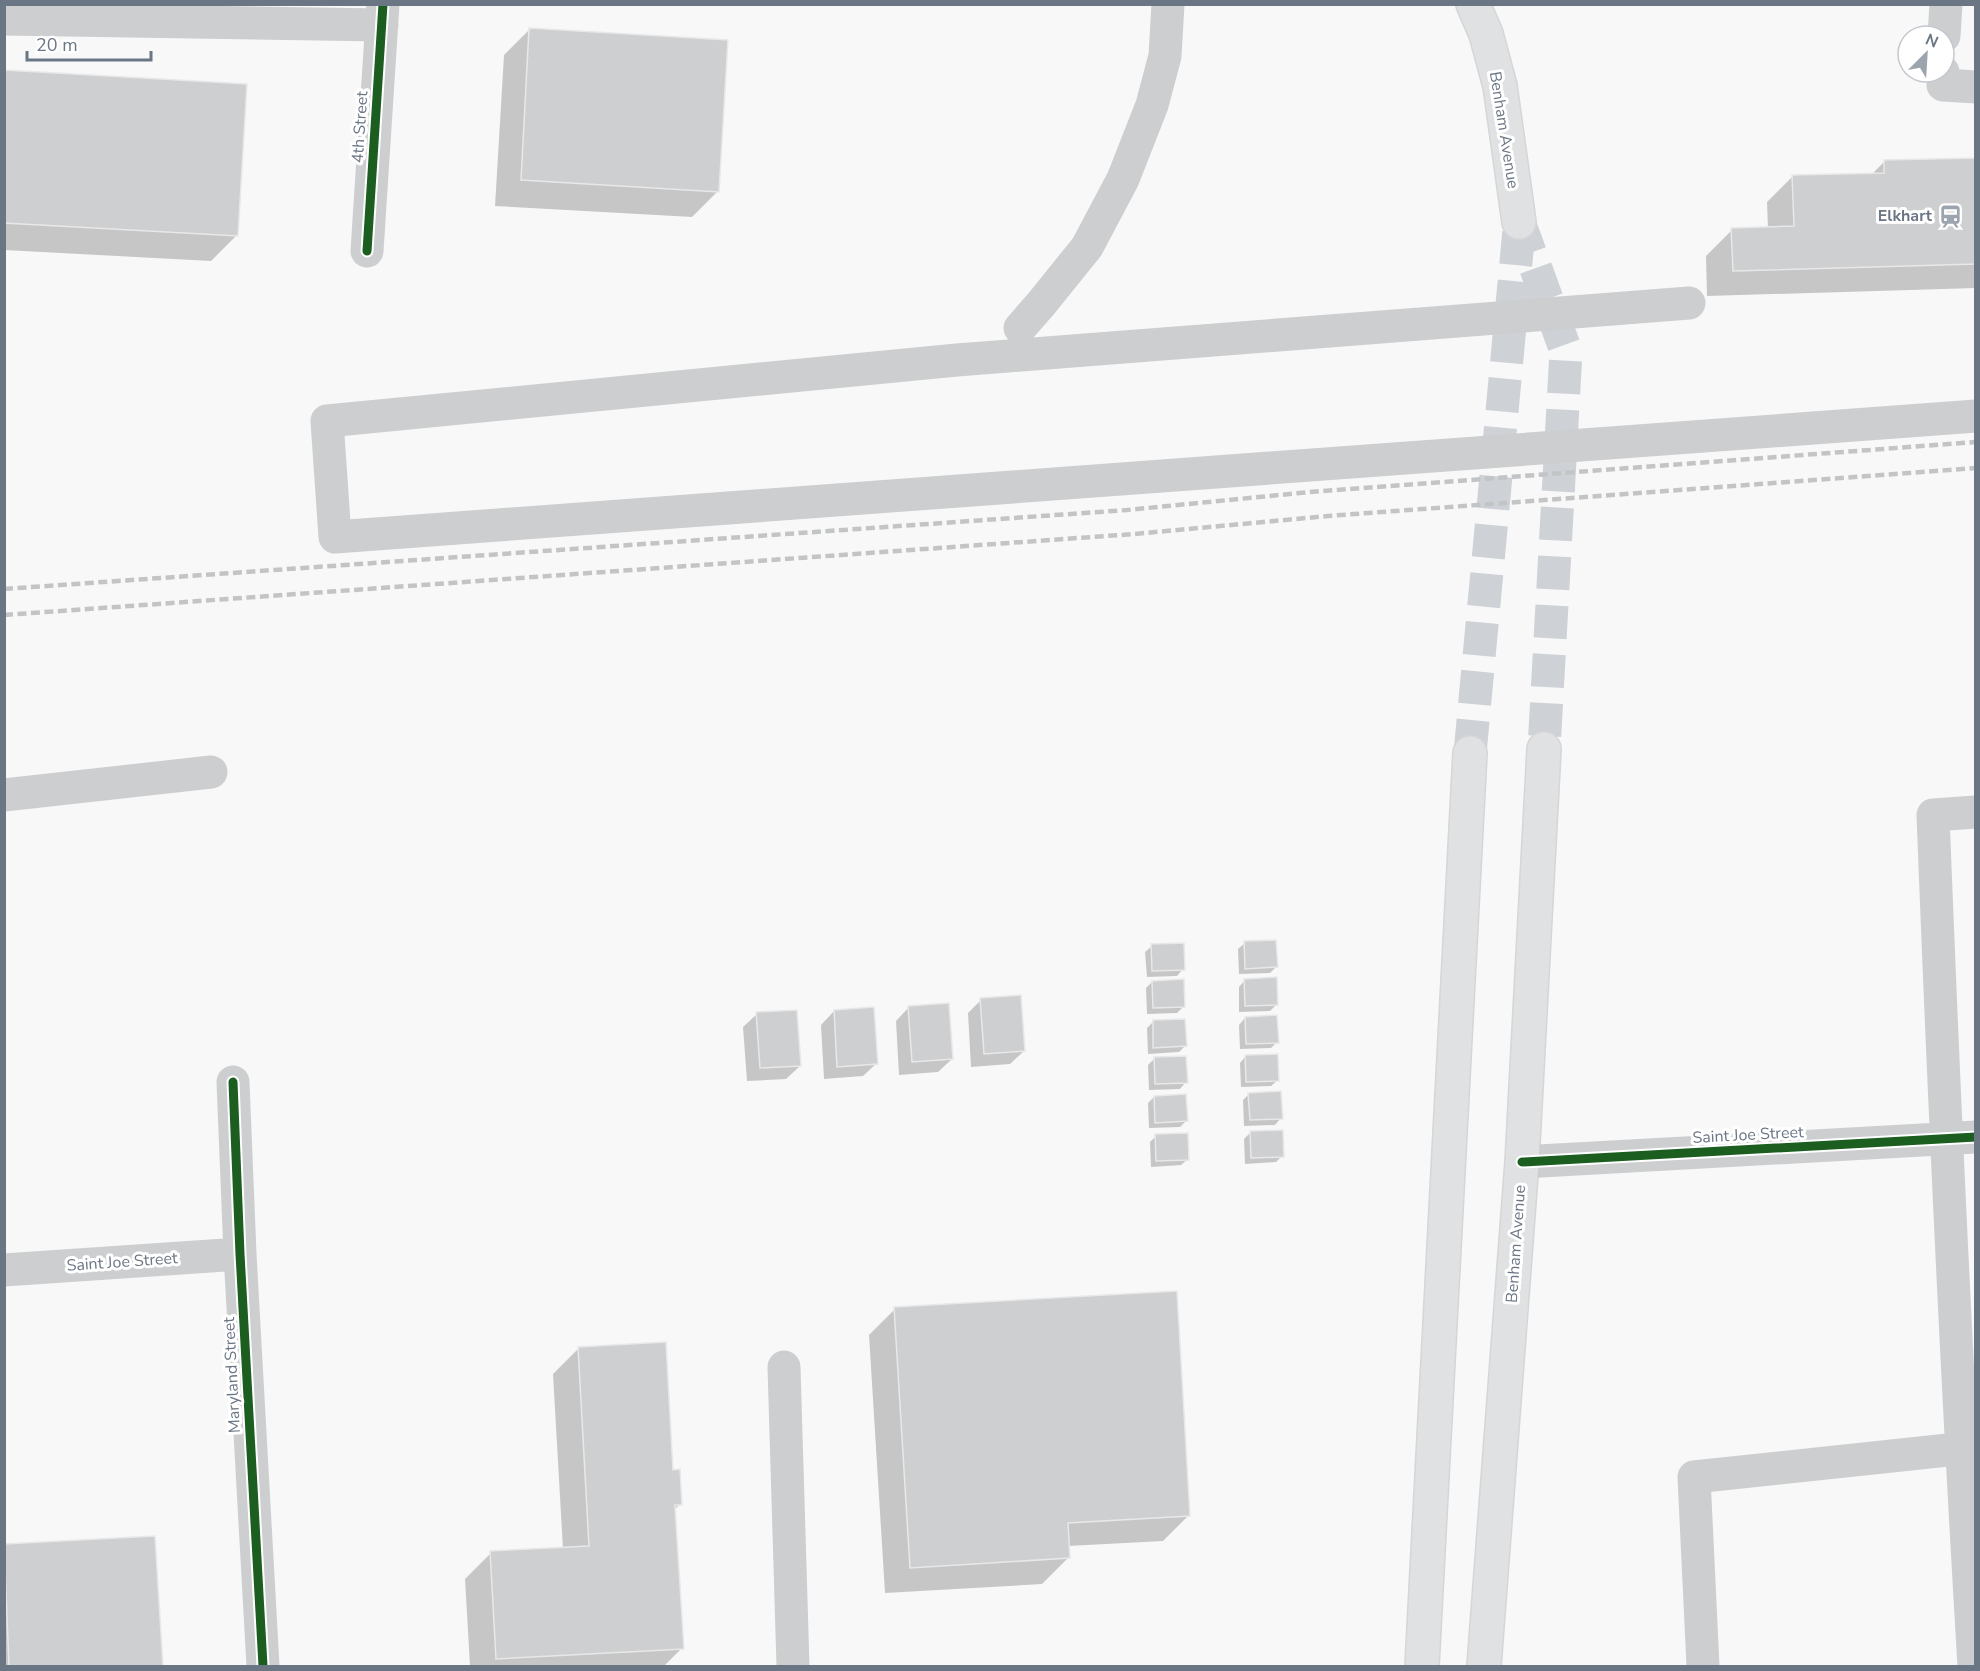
<svg xmlns="http://www.w3.org/2000/svg" width="1980" height="1671" font-family="'Nunito Sans',sans-serif">
  <style>
    .shadow { fill: #0003 }
    .building { fill: #cecfd1; stroke: #e8e8e8; stroke-width: 1.5 }
    .lines { fill: none; stroke-linecap: round; stroke-linejoin: round }
    .major-tunnel { stroke: #ced1d6; stroke-width: 33; stroke-dasharray: 33 16; stroke-linecap: butt }
    .major-casing { stroke: #d5d6d7; stroke-width: 36 }
    .minor { stroke: #cdcecf; stroke-width: 33 }
    .major { stroke: #e0e1e2; stroke-width: 33 }
    .rail { stroke: #c3c4c5; stroke-width: 4.5; stroke-dasharray: 9 4.5; stroke-linecap: butt }
    .cycleway-casing { stroke: #fff; stroke-width: 13 }
    .cycleway { stroke: #1b5e20; stroke-width: 9 }
    .labels { text-anchor: middle; dominant-baseline: central; stroke-width: 6; stroke-linejoin: round; paint-order: stroke }
    .street-label { font-size: 16px; fill: #6b7685; stroke: #fff }
    .poi-label { font-size: 16px; font-weight: bold; fill: #6b7685; stroke: #fff; text-anchor: end }
  </style>
  <rect width="100%" height="100%" fill="#f8f8f8"/>
  <path class="shadow" d="M530 29 718 191 692 217 495 206 504 55Z
    M4 72 237 235 211 261 4 250Z
    M1976 159V288L1707 296 1706 256 1732 230 1768 229 1767 202 1793 176 1872 174 1884 162Z
    M1245 943 1276 967 1270 973 1239 974 1238 949Z
    M1152 946 1183 969 1177 976 1147 977 1145 952Z
    M1245 980 1276 1005 1270 1011 1239 1012V987Z
    M1152 982 1184 1006 1177 1013 1147 1014 1146 988Z
    M981 1000 1024 1051 1010 1064 971 1067 968 1013Z
    M909 1007 952 1059 938 1072 899 1075 896 1021Z
    M834 1011 877 1063 863 1076 824 1079 821 1025Z
    M757 1014 800 1066 786 1079 747 1081 743 1027Z
    M1245 1018 1277 1042 1271 1048 1240 1049 1239 1025Z
    M1153 1022 1185 1046 1179 1052 1148 1054 1147 1028Z
    M1246 1056 1278 1080 1271 1086 1241 1087 1240 1063Z
    M1154 1059 1186 1082 1180 1089 1149 1090 1148 1065Z
    M1249 1094 1281 1118 1275 1125 1244 1126 1243 1100Z
    M1154 1097 1186 1121 1180 1127 1149 1128 1148 1103Z
    M1251 1132 1282 1156 1276 1162 1245 1164 1244 1139Z
    M1156 1136 1188 1159 1181 1165 1151 1167 1150 1142Z
    M895 1309 1189 1515 1163 1541 1068 1546V1558L1042 1584 885 1593 869 1335Z
    M579 1348 672 1472 680 1504 674 1510 682 1648 664 1666H470L465 1579 491 1553 563 1549 553 1374Z
    M154 1538 161 1666H4V1546Z"/>
  <path class="building" d="M529 28 728 40 719 192 521 180Z
    M4 70 247 84 238 236 4 223Z
    M1976 158V264L1733 271 1731 228 1794 226 1792 175 1884 173V160Z
    M1276 940 1278 967 1245 969 1244 941Z
    M1184 943 1185 970 1152 971 1151 944Z
    M1277 977 1278 1005 1245 1006 1244 979Z
    M1184 979 1185 1007 1153 1008 1152 981Z
    M1021 995 1025 1051 984 1054 980 998Z
    M949 1003 953 1059 912 1062 908 1006Z
    M874 1007 878 1064 837 1067 834 1010Z
    M797 1010 801 1066 760 1068 756 1012Z
    M1277 1015 1279 1043 1246 1044 1245 1017Z
    M1185 1019 1187 1046 1153 1048V1020Z
    M1278 1054 1279 1081 1246 1082 1245 1055Z
    M1186 1056 1188 1083 1155 1084 1154 1057Z
    M1281 1091 1283 1119 1250 1120 1248 1093Z
    M1186 1094 1188 1121 1155 1123 1154 1096Z
    M1283 1130 1284 1157 1251 1158 1250 1131Z
    M1188 1133 1189 1160 1156 1161 1155 1134Z
    M1177 1291 1190 1516 1068 1523 1070 1558 910 1568 894 1307Z
    M666 1342 673 1470 680 1469 682 1505H675L684 1649 496 1659 490 1551 589 1546 578 1347Z
    M155 1536 163 1666H9L4 1544Z"/>
  <g class="lines">
    <path class="major-tunnel" d="M1519 222 1566 351 1544 749
      M1470 753 1519 230"/>
    <defs>
      <path id="major" d="M1473 4 1486 34 1500 86 1519 222
        M1422 1666 1470 753
        M1484 1666 1522 1162 1544 749"/>
    </defs>
    <use href="#major" class="major-casing"/>
    <path class="minor" d="M4 19 382 25
      M1944 36 1946 4
      M1943 72V85L1976 87
      M367 251 383 4
      M1689 303 957 360 327 421 335 537 1976 416
      M1020 328 1041 304 1087 247 1123 179 1152 105 1165 56 1168 4
      M4 795 211 772
      M233 1082 240 1254 263 1666
      M1522 1162 1976 1137
      M4 1270 240 1254
      M784 1367 793 1666
      M1703 1666 1694 1477 1976 1447
      M1974 1666C1957 1383 1944 1099 1933 815L1976 812"/>
    <use href="#major" class="major"/>
    <path class="rail" d="M4 589 1127 510 1310 492 1976 442
      M4 615 1134 534 1328 516 1976 468"/>
    <defs>
      <path id="cycleway" d="M367 251 383 4
        M233 1082 240 1254 263 1666
        M1522 1162 1976 1137"/>
    </defs>
    <use href="#cycleway" class="cycleway-casing"/>
    <use href="#cycleway" class="cycleway"/>
  </g>
  <defs>
    <symbol id="station-bare" viewBox="-9 -9 18 18"><path d="M-3-6H3Q5-6 5-4V2Q5 4 3 4L4.5 6H3L1.5 4h-3L-3 6H-4.5L-3 4Q-5 4-5 2V-4Q-5-6-3-6ZM-3.5-4v3h7v-3ZM-3.5 1v1.5H-2V1ZM2 1v1.5H3.5V1Z" fill="#9ca4ad" stroke="#fff" stroke-width="2.5" paint-order="stroke"/></symbol>
  </defs>
  <g fill-rule="evenodd">
    <use href="#station-bare" x="1934" y="200" width="33" height="33"/>
  </g>
  <g class="labels">
    <g class="street-label">
      <text transform="translate(360 127) rotate(-86)">4th Street</text>
      <text transform="translate(1504 130) rotate(81)">Benham Avenue</text>
      <text transform="translate(1748 1135) rotate(-3)">Saint Joe Street</text>
      <text transform="translate(1516 1244) rotate(-86)">Benham Avenue</text>
      <text transform="translate(122 1262) rotate(-4)">Saint Joe Street</text>
      <text transform="translate(232 1375) rotate(-93)">Maryland Street</text>
    </g>
    <g class="poi-label">
      <text x="1932" y="216">Elkhart</text>
    </g>
  </g>
  <rect width="1980" height="1671" fill="none" stroke="#6b7685" stroke-width="12"/>
  <g transform="translate(1926 54) rotate(24)"><circle r="28" fill="#ffffff" stroke="#c4c8ce" stroke-width="1.5"/>
  <path d="M0-4.5L10 22L0 15L-10 22Z" fill="#9ca4ad"/>
  <text y="-9" font-size="16" font-weight="bold" text-anchor="middle" fill="#6b7685">N</text>
  </g>
  <path d="M27 51v9h124v-9" fill="none" stroke="#6b7685" stroke-width="3"/>
  <text x="36" y="51" font-size="18" fill="#6b7685" stroke="#ffffff" stroke-width="4.5" paint-order="stroke">20 m</text>
</svg>
